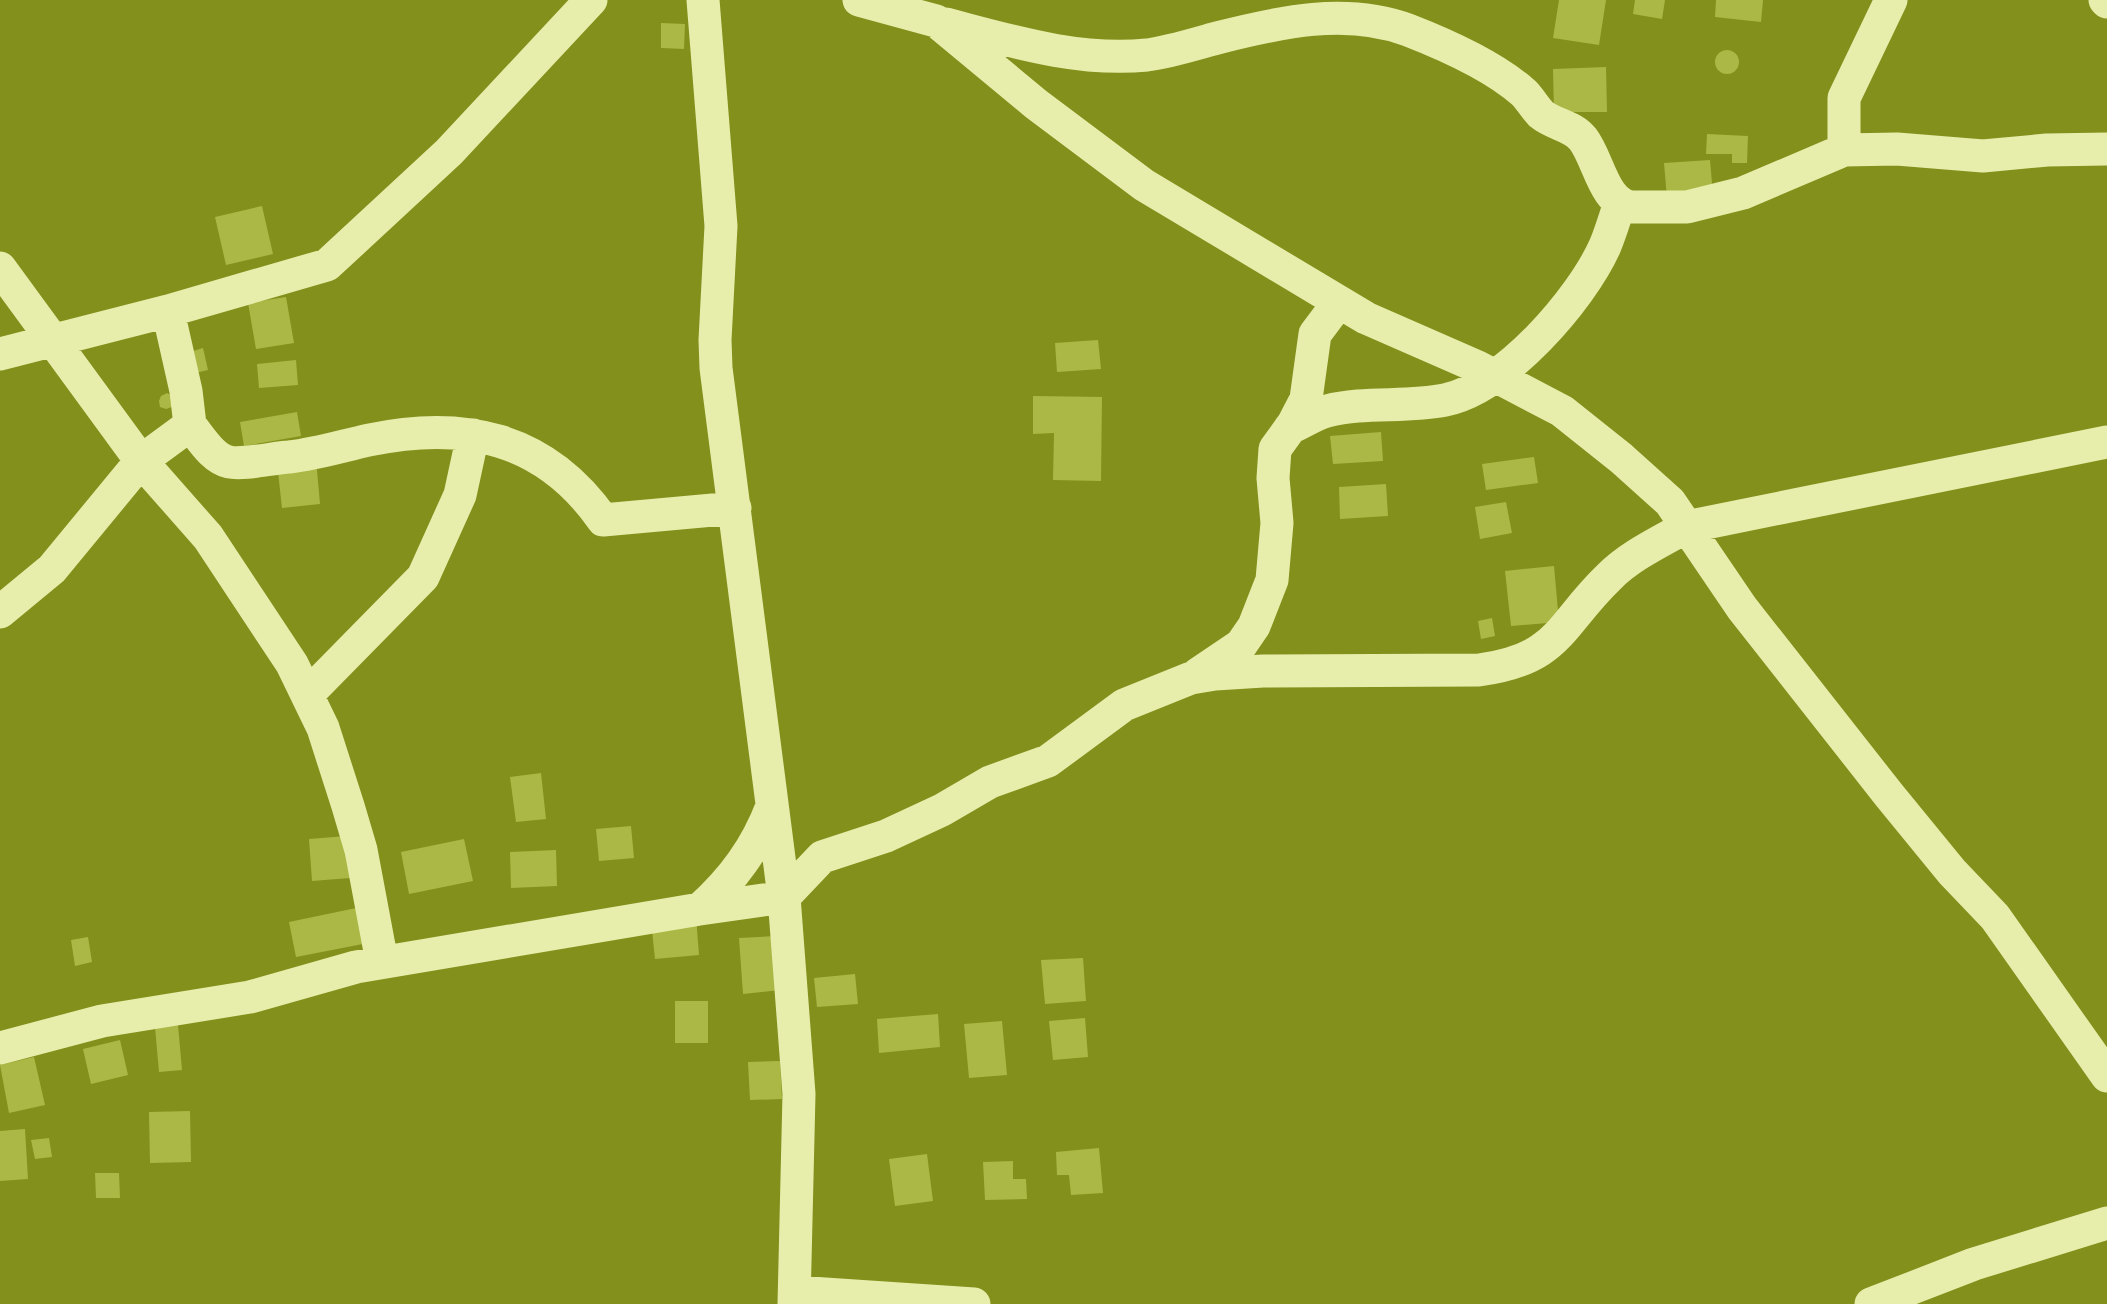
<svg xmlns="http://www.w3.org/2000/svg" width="2107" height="1304" font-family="'Public Sans',sans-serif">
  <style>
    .building { fill: #abb845 }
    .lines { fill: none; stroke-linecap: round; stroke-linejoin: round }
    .minor { stroke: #e7eeac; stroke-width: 33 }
  </style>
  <rect width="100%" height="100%" fill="#83901c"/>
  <path class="building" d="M1559 0H1606L1599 45 1553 38Z
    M1635 0H1665L1662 19 1633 14Z
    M1716 0H1763L1761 22 1715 17Z
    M661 23 685 24 684 49 661 48Z
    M1715 62a12 12 0 1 1 24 0a12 12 0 1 1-24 0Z
    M1606 67 1607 112H1554L1553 69Z
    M1707 134 1748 136 1747 163H1732V154H1706Z
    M1710 160 1713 195 1667 198 1664 163Z
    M262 206 273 254 226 265 215 217Z
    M286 297 294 343 256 349 248 303Z
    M1098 340 1101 369 1057 372 1055 343Z
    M203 348 208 370 195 373 190 352Z
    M296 360 298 385 259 388 257 364Z
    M167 393 173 396 172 407 166 409 160 407 159 401 161 396Z
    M1033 396 1102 397 1101 481 1053 480 1054 433 1033 434Z
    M297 412 301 436 244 446 240 422Z
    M1381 432 1383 461 1333 464 1330 436Z
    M1534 457 1538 483 1486 490 1482 464Z
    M316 459 320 504 282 508 277 463Z
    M1386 484 1388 516 1340 519 1339 487Z
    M1506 502 1512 533 1480 539 1475 507Z
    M1554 566 1559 622 1511 626 1505 571Z
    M1492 618 1495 636 1481 639 1478 621Z
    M541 773 546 819 516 822 510 777Z
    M631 826 634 858 599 861 596 829Z
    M347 836 350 878 312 881 309 839Z
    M464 839 473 881 409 894 401 852Z
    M556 850 557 886 511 888 510 852Z
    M361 907 368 943 296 957 289 922Z
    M696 916 699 955 655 959 651 921Z
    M776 936 780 990 743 994 739 938Z
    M88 937 92 962 75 966 71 940Z
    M1083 958 1086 1001 1045 1004 1041 960Z
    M855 974 858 1004 817 1007 814 978Z
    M675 1001H708V1043H675Z
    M938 1014 940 1047 879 1053 877 1019Z
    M1085 1018 1088 1057 1053 1060 1049 1021Z
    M1002 1021 1007 1075 969 1078 964 1024Z
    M178 1025 182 1070 159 1072 155 1027Z
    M120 1040 128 1075 91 1084 83 1049Z
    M34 1057 45 1105 9 1113 0 1065Z
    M780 1061 782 1099 750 1100 748 1062Z
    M190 1111 191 1162 150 1163 149 1112Z
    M25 1129 28 1179 0 1181V1131Z
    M49 1138 52 1157 35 1159 31 1140Z
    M1099 1148 1103 1193 1071 1195 1069 1175H1057L1056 1152Z
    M927 1154 933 1201 895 1206 889 1159Z
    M1013 1161V1179H1026L1027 1199 985 1200 983 1162Z
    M95 1173H119L120 1198H96Z"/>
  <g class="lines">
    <path class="minor" d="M703 0 721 226 715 340 716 368 784 897 799 1094 794 1304
      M859 0 936 21 1036 104 1144 185 1366 318 1478 367 1562 411 1621 458 1670 502 1742 608 1889 795 1952 872 1995 917 2107 1076
      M2105 0 2107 2
      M946 24C1011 41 1079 62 1147 55 1170 52 1195 44 1217 38 1280 22 1346 7 1408 30 1444 44 1495 67 1524 93 1530 99 1535 108 1541 114 1554 125 1572 125 1583 139 1599 160 1603 202 1631 207H1687L1743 193 1844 150 1897 149 1983 156 2047 150 2107 149
      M1844 150V98L1891 0
      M0 268 141 461 208 537 292 664 323 728 348 806 361 850 382 962
      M0 354 168 311
      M190 425C201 438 212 458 229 462 243 465 273 458 289 457 317 454 342 446 369 440 464 420 545 437 603 520L735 508
      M1290 428C1302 423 1315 414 1327 411 1365 401 1406 408 1445 400 1504 388 1581 300 1605 246 1611 232 1615 217 1620 203
      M0 612 52 569 141 461 190 425 186 391 168 311 327 265 449 152 591 0
      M1198 674 1241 645 1254 626 1272 580 1277 523 1273 478 1275 449 1293 424 1306 399 1315 334 1339 302
      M307 695 423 577 460 495 473 435
      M700 909C733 879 756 848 772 806
      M0 1048 102 1021 250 997 356 967 700 909 784 897 822 857 886 836 942 810 990 782 1048 761 1124 705 1191 678 1215 674 1263 671 1479 670C1560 659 1558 626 1609 577 1631 555 1660 542 1686 527L2107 442
      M795 1292 974 1304
      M1871 1304 1974 1264 2107 1223"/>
  </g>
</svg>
